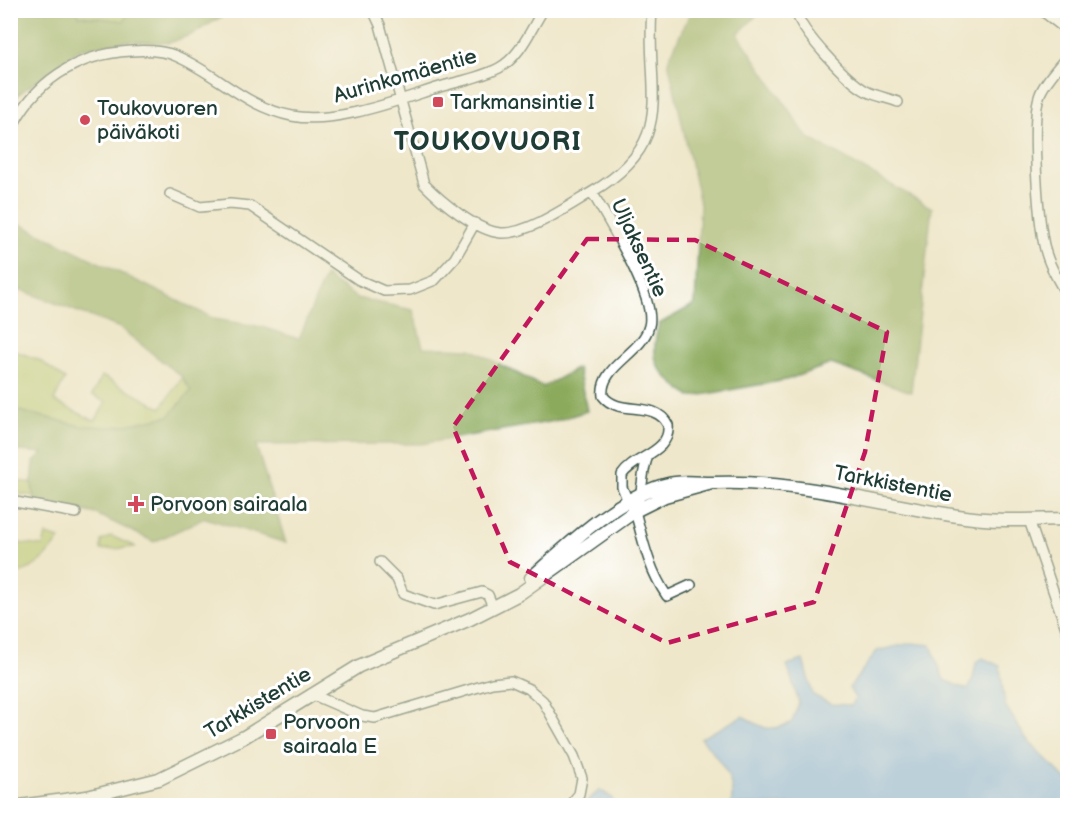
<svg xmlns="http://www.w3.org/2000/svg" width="1078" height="816" font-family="'Balsamiq Sans',sans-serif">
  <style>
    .green { fill: #b0c467; stroke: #68804e; stroke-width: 1.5 }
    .forest { fill: #8caa5c; stroke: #567448; stroke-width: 1.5 }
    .water { fill: #7eb3ec; stroke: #4e7890; stroke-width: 1.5 }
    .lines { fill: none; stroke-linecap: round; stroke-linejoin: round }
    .minor-casing { stroke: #3e564b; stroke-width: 12 }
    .tertiary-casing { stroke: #3e564b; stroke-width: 15 }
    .minor { stroke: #fff; stroke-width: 9 }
    .tertiary { stroke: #fff; stroke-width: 12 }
    .marked { fill: none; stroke: #c2185b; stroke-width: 4.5; stroke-dasharray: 12 8; stroke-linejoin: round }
    .poi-dot { fill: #d1495b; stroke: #fff; stroke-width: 2 }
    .labels { text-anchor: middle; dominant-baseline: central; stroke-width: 6; stroke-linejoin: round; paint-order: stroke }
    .street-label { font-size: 21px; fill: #1f3d34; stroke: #fff }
    .poi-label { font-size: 21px; fill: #1f3d34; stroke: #fff; text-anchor: start }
    .district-label { font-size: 27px; font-weight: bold; letter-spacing: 1.5px; fill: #1f3d34; stroke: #fff }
  </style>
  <rect width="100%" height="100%" fill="#fff"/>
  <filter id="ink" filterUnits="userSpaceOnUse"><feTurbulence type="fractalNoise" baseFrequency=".0167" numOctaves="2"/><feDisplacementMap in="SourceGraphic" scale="12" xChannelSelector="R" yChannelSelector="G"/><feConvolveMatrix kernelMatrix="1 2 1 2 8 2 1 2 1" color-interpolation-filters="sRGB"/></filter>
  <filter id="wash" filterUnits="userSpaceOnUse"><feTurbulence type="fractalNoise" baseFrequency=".008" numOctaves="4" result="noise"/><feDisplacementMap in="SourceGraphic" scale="24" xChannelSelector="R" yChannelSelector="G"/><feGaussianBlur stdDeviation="1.35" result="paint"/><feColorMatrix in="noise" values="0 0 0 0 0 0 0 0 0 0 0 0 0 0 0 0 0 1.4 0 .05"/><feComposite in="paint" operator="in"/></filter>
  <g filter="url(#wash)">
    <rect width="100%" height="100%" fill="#efe7cb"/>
    <path class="green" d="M77 11H129L124 21 79 15Z
      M10 349 39 360 65 379 54 401 95 421 106 402 92 395 102 376 161 408 182 377 191 391 169 416 115 427 81 426 11 409V386L15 378 11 376Z
      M11 480 32 483 33 496 11 493Z
      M46 535 60 539C47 557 34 572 11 574V542L43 546Z
      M111 536 136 547 101 550V541Z"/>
    <path class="forest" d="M11 10 77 11 79 16 124 21 129 11H231L193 34 169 43 127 41 80 49 11 100Z
      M691 11H761L738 34 807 137 932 208 911 392 831 364 786 380 690 397C660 372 647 366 659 324L695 304 700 204 668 61Z
      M10 219 215 319 262 327 299 339 325 276 357 298 413 310 423 347 471 349 543 387 578 368 587 411 555 421 421 444 256 445 286 543 205 518 154 542 96 514 34 499 32 483 34 462 43 453 11 450V409L81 426 115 427 169 416 191 391 182 377 120 328 21 290 11 301Z"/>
    <path class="water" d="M911 643 931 645 944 680 968 690 973 679 976 662 983 658 1000 666 1005 705 1026 739 1067 780V805H731C737 777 718 759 701 738L743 716C763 729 770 733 792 722L799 703 787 665 803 660 813 695 831 704 852 705 855 698 849 688 877 651Z
      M600 790 611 797 616 805H582Z"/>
  </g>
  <g filter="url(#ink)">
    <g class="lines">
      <defs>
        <path id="minor" d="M373 10 380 25 424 184C441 201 476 231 501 233 527 235 570 205 592 192
          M796 10C799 31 848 81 866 91 875 96 888 98 898 102
          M1041 10 1068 31
          M1068 55C1059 67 1043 83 1039 97 1031 122 1038 231 1047 256 1052 271 1060 284 1068 297
          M10 132C33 82 76 54 131 51 146 50 162 50 176 56 218 74 245 107 292 116 336 125 401 99 443 86 461 81 482 77 499 68 520 57 531 29 543 10
          M170 194 200 207 230 204 250 206 359 280 384 291 410 290 435 280 455 258 475 223
          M10 501 76 513
          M630 506 622 487V475C634 456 671 453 668 425 655 399 619 417 603 396 599 366 642 354 649 326 657 298 607 219 592 192 680 140 645 91 652 10
          M635 511C643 541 649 570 667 596L691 585
          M635 511C645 489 640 476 648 456
          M1029 520 1068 634
          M380 562 397 579 403 594 434 605 482 592 488 595 493 607
          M311 694 362 716 375 718 492 683 511 681 529 689 543 701 574 756 582 778 579 794 569 806"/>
        <path id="tertiary" d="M531 578C569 544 612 502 661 486 678 480 697 483 715 483 798 480 877 504 958 516 994 522 1031 520 1068 519
          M20 806 87 797 159 779 244 737 359 666 470 619 519 594 635 511 665 496 712 483"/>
      </defs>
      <use href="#minor" class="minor-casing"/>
      <use href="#tertiary" class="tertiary-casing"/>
      <use href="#minor" class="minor"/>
      <use href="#tertiary" class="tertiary"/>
    </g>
  </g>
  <path d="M0 0H1078V816H0ZM587 239 695 240 887 332 865 452 814 602 667 643 510 562 453 427Z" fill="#efe7cb" fill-opacity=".55" fill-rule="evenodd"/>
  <path class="marked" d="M587 239 695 240 887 332 865 452 814 602 667 643 510 562 453 427Z"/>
  <g class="poi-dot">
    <rect x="432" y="96" width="12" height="12" rx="3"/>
    <circle cx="85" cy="120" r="6"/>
    <path d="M133 495h6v6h6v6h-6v6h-6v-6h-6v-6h6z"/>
    <rect x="265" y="728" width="12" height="12" rx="3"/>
  </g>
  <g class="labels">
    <g class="street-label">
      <text transform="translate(405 76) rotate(-16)">Aurinkomäentie</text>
      <text transform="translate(639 248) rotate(65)">Uljaksentie</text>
      <text transform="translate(893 484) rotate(11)">Tarkkistentie</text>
      <text transform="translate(258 703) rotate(-31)">Tarkkistentie</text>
    </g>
    <g class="poi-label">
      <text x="450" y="102">Tarkmansintie I</text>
      <text x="97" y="108">Toukovuoren<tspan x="97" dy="24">päiväkoti</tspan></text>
      <text x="150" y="504">Porvoon sairaala</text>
      <text x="283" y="722">Porvoon<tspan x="283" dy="24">sairaala E</tspan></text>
    </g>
    <g class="district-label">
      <text x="488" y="142">TOUKOVUORI</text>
    </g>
  </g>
  <rect width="1078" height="816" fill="none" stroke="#fff" stroke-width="36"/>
</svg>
